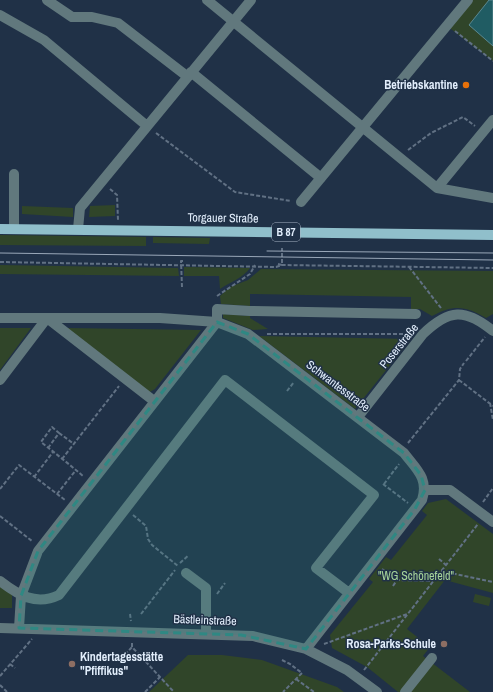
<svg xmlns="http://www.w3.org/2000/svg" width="493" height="692" font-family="'Archivo Narrow',sans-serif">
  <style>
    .green { fill: #304529 }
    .water { fill: #205c63; stroke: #5a8891 }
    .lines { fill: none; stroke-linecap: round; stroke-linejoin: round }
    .path { stroke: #617184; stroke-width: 2; stroke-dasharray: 4 2; stroke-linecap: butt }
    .minor { stroke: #61787d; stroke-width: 10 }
    .major { stroke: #90bfcb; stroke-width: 10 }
    .tram { stroke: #9aa8b9; stroke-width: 1 }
    .marked { fill: #2f8883; fill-opacity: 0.2; stroke: #2f8883; stroke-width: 3; stroke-dasharray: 8 5; stroke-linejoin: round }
    .food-dot { fill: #e8710a; stroke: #203147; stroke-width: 1.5 }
    .education-dot { fill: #8d6e63; stroke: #203147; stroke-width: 1.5 }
    .labels { text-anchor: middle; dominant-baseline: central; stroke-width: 3; stroke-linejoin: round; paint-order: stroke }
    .shield { fill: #203147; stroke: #a8b5c6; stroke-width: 1 }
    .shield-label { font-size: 11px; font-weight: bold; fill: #e2eefc }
    .poi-label { font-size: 12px; font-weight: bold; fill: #e2eefc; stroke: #203147; text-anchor: end }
    .street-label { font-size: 12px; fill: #e2eefc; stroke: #203147 }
    .park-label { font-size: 12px; fill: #a6d399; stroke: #203147 }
  </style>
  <rect width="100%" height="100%" fill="#203147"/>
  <path class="green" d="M468 0H493V61L447 26Z
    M115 205V216L89 217 90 206Z
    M22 206 73 208V217L22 214Z
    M0 235 146 237V246L0 245Z
    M153 237 210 238 209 244 153 243Z
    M0 265 178 268 179 276 0 274Z
    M184 267 250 268C243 278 230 282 220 289L219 276H184Z
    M261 269 493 271V314L486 318C466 306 454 304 432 316L420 309H411V297L250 294V306L221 304 220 296 230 287 248 280Z
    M223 314 250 316V318L268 329 253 330 223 318Z
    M0 328H31L0 370Z
    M66 328 201 330 155 389 148 393Z
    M259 336 411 339 355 409Z
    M446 499 493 534V593L445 580 407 629 430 647 423 656 470 692H398L367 667 332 648 330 635 373 582 369 579 386 557 391 560 427 515 422 511 428 503Z
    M0 585 12 595V608H0Z
    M475 594 491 598 489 606 473 602Z
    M188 655H222L262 660 337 687 344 692H149Z"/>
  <path class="water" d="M489 0H493V46L469 25Z"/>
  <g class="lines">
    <path class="path" d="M455 31 493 61
      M156 133 235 192 291 201
      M408 150 431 133 463 117 475 126
      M110 189 117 195 118 220
      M0 262 276 267 282 265 493 268
      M278 264 282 265V248
      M409 267 441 308
      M182 287 181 261H185
      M217 296 250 274 255 265
      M267 334H410
      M466 361 485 337
      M459 380 493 406
      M287 391 294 382
      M490 403 493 420
      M59 433 74 444
      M408 443 459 380 460 369 464 363
      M48 448 59 433 52 427 41 442C55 453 69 464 83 476
      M62 459 119 386
      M34 477 53 452
      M383 484 408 503
      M384 484 399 464
      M0 489 19 465 65 500
      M57 494 76 470
      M483 502 493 488
      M133 515 146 526 148 539 152 545 178 566
      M0 516 32 541
      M439 559 446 565
      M180 563 189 555
      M382 569 397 580
      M441 571 493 582
      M393 586 397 580 433 581
      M217 594 225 583
      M130 614 131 621
      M141 614 175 570
      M132 643V647L160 677
      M324 644 407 614
      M121 659 132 647
      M282 660 290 664 302 673 283 692
      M10 664 15 668
      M364 670 478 524
      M0 676 32 639
      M296 679 314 692
      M0 685 7 692
      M145 692 160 677 174 692"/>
    <path class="minor" d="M47 0 72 17H92L118 23 188 77
      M207 0 437 188 493 198
      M0 15 44 40 147 126
      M191 72 321 178
      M437 188 493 120
      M301 202 468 0
      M14 229V174
      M78 229 80 208 251 0
      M0 318H160L217 322 248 334 404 453C416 469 429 478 422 500L306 649
      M0 380 47 318 154 401
      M358 417 423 334C449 309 465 308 493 331
      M425 490H450L493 522
      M186 573 206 588V633
      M0 581C18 595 36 606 59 595L225 380 374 495 316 568 349 593
      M0 628 253 636 306 649 347 670 377 692
      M19 628 21 596 38 551 217 322V309L250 311 416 314
      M405 692 432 658"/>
    <path class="major" d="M0 229 493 235"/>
    <path class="tram" d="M267 251 493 253
      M0 253 493 260"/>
  </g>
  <path class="marked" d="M217 322 248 334 404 453 421 475 425 490 415 509 306 649 241 635 19 628 21 596 38 551Z"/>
  <circle class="food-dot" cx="466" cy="85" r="4"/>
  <g class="education-dot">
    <circle cx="444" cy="644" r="4"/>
    <circle cx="72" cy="664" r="4"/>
  </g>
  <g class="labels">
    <rect class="shield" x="272" y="223" width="28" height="18" rx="3"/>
    <g class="shield-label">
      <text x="286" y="232">B 87</text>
    </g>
    <g class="poi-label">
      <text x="458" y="85">Betriebskantine</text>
      <text x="436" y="644">Rosa-Parks-Schule</text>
      <text x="80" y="657" text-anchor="start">Kindertagesstätte<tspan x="80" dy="14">"Pfiffikus"</tspan></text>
    </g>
    <g class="street-label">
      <text transform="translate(223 218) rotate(1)">Torgauer Straße</text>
      <text transform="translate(399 346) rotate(-51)">Poserstraße</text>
      <text transform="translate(338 386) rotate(37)">Schwantesstraße</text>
      <text transform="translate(205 620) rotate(2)">Bästleinstraße</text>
    </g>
    <g class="park-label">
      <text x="416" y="576">"WG Schönefeld"</text>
    </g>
  </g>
</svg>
